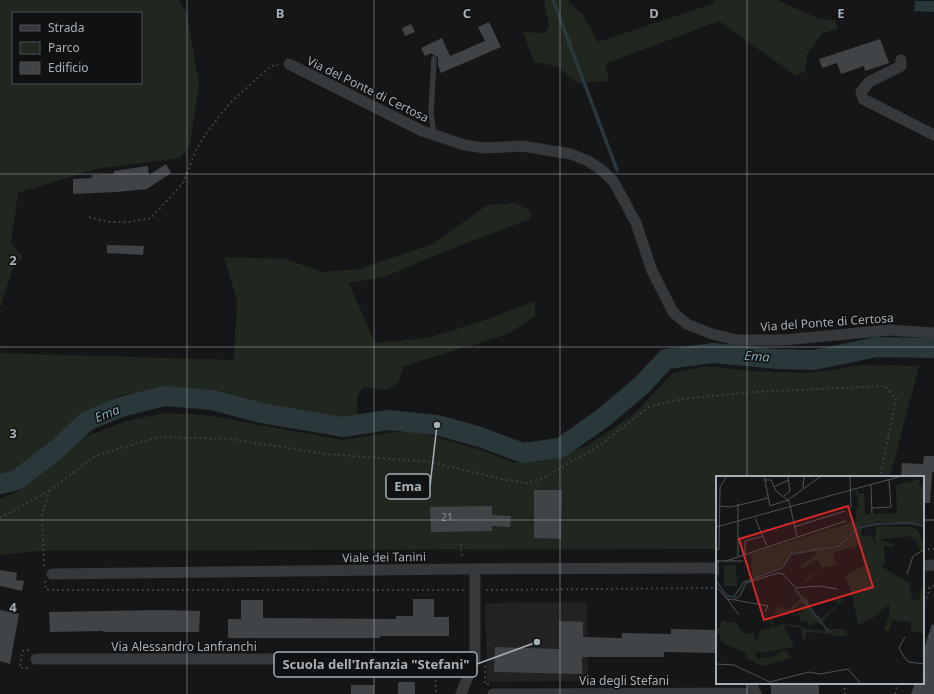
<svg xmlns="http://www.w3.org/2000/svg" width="934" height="694" font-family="'Noto Sans',sans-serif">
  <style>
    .built { fill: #212224 }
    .green { fill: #20271f; fill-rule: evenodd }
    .water { fill: #2b383b }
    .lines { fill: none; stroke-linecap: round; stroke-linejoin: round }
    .stream { stroke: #2b383b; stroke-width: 3.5 }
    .river { stroke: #2b383b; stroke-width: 20 }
    .building { fill: #414447 }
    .path { stroke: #3c4043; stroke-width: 2; stroke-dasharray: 2 3; stroke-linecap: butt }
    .service { stroke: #36393c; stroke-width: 5.5 }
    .minor { stroke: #36393c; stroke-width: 11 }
    .grid { fill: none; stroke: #a7b0b7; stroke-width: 1; stroke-opacity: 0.55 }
    .labels { text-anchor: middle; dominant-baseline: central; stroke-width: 3; stroke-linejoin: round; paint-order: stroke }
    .number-label { font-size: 10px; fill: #8e959b }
    .street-label { font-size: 12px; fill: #a7b0b7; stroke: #101112 }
    .water-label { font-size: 13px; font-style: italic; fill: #7ea7b2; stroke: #101112 }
    .inset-river { fill: none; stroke: #2b383b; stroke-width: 2 }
    .inset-road { fill: none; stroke: #4f5457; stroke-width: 1 }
    .view { fill: #d62828; fill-opacity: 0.15; stroke: #d62828; stroke-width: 2 }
    .inset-edge { fill: none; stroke: #a7b0b7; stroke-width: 2 }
    .grid-label { font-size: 13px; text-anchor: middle; font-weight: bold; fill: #a7b0b7; stroke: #101112; stroke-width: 3; stroke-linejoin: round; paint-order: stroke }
    .leader { fill: none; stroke: #a7b0b7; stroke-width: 1.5 }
    .callout-dot { fill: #a7b0b7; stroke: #101112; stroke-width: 1.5 }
    .callout { fill: #101112; stroke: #a7b0b7; stroke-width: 1.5 }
    .callout-label { font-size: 13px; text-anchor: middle; font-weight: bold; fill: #a7b0b7 }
  </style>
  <rect width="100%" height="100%" fill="#151617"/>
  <path class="built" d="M587 602 588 681 487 682 485 603Z"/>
  <path class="green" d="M0 0H179L187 14 199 84 190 144 180 158 96 169 18 193 11 243 23 257 13 268 0 308ZM13 13H141V83H13Z
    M544 0H571L568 2 582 14 598 42 712 4 716 0H777L820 19 835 20 838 29 823 33 807 54 805 71 796 76 719 21 605 64 609 81 577 83 556 66 534 62 523 32 545 33 549 25Z
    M516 203 532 212 530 219 446 251 384 277 349 283 375 343 427 338 488 319 535 301V316L508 334 404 366 398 383 387 390 364 387 357 396V415L338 420 249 401 159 388 118 396 68 427 10 474 0 477V344L1 353 234 360 237 300 224 257 285 259 323 272 359 269 433 244 487 205Z
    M864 365 919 366 890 477H717V549L38 551 0 555V499L21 490 35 479 83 438 126 421 165 413 205 415 343 440 387 433 415 431 484 451 514 463 547 461 587 446 633 415 673 373 706 366 751 371 809 373Z"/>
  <path class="water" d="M915 1H934V12L914 11Z"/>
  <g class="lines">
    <path class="stream" d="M553 0 617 170"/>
    <path class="river" d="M0 484 17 480 57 449 87 421 121 407 164 396 212 400 261 413 343 427 388 420 437 425 480 437 523 453 560 448 603 418 642 385 666 359 714 353 778 359 814 360 877 347 934 348"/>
  </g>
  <path class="building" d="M489 22 501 47 441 73 438 66V57L433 55 432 53 425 56 421 48 442 38 450 56 485 41 478 27Z
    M411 24 415 32 405 36 402 28Z
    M880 39 889 63 865 71 864 66 841 74 837 63 822 68 819 59Z
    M166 164 171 173 147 189 116 192 73 194V179L92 178 91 175 114 174V171L148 166 149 175Z
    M107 245 144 246 143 255 107 253Z
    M924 456H934V472H932L930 503H923V477H901L902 463 923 464Z
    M534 490H562L561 539 534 538Z
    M492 506V515L511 516 510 527 492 526V531L431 532 430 507Z
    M0 570 17 573 16 580 24 581 22 591 0 586Z
    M413 599H434V617H449V636H380V638H228V619H241V600H263V618L396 619V616H413Z
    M0 610 19 614 10 664 0 661Z
    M161 610 200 611 199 632H103V631L50 632 49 612Z
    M559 621 583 622V637L622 638V633L671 634V629L717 630V653L664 652V657H582V674L494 672 495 647 559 649Z
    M932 624 934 625V694H911L915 683H923V652Z
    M398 682H415V694H398Z
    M771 683H819V694H771Z
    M351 685H374V694H351Z"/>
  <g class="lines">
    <path class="path" d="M89 217 109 222H130L151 218 183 183 196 150 205 135 218 118 231 102 271 66 278 65
      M49 491 95 456 158 437 231 439 326 454 430 462 501 479 527 483 543 478 599 446 649 407 682 399 752 392 885 386 896 399 880 477
      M0 518 49 491 42 516 44 566
      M461 544 462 558
      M923 550 934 549
      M45 581 46 590H464
      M923 588H930
      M486 590 717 588
      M923 608 930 588 931 586H934
      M29 650 22 651 20 668H29
      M485 666V684H489
      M435 670 436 694
      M844 683 845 694
      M895 694 898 683"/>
    <path class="service" d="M434 134 431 113 434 59"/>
    <path class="minor" d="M901 60V66L869 82 861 92 863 99 934 135
      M289 64 422 131 465 145 484 148 522 146 571 154 588 161 602 170 614 182 636 223 652 271 673 312 687 324 712 334 737 340H783L890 330 934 333
      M923 566 934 565
      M52 574 462 569 717 568
      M36 659H475
      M751 683 756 694
      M461 694 475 659V569
      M493 694 756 693"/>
  </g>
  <path class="grid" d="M187 0V694M374 0V694M560 0V694M747 0V477M0 174H934M0 347H934M0 520H717M923 520H934M747 683V694"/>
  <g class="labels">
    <g class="number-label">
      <text x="447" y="517">21</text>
    </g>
    <g class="street-label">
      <text transform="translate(368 89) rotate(26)">Via del Ponte di Certosa</text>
      <text transform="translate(827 322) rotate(-4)">Via del Ponte di Certosa</text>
      <text transform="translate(384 557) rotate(-1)">Viale dei Tanini</text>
      <text x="184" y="646">Via Alessandro Lanfranchi</text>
      <text x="624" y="680">Via degli Stefani</text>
    </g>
    <g class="water-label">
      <text transform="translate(757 356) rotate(4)">Ema</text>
      <text transform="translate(107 413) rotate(-22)">Ema</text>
    </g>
  </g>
  <g transform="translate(716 476)">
    <rect width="208" height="208" fill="#151617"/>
    <path d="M204 3 203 10 208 11V48L162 46 143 50 123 68 93 75H80L72 79 65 91 36 101 35 78 140 45V32L143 31 142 21 138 15 142 14 143 18 148 17 149 38 181 37 180 9ZM161 50 196 51 202 55 208 69V74H204L201 66 193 60 163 64 179 68 177 71 168 70 169 89 164 90 193 107 196 124H203L205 112 208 111V157L195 155V146L177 144 173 155 168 154 174 137 173 128 158 141 142 149 136 117 129 101 148 89 144 69 117 77 121 89 105 92 92 104 87 105 106 90 101 84 83 94 85 90 100 78V75L124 71 144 52H147L145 54 146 61 150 59 156 60 160 73 159 58ZM8 89H20L21 110H8ZM86 121 92 122 93 130 102 141H107L122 128 118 124 129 122 106 146 112 153H125L131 156V159L121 161 114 158 91 156 89 164H86L85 152 68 150 78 171 47 177 42 175 40 178 42 183 61 179V176L69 174 76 182 47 190 30 182 31 177 10 169 5 165 4 158H0V151L3 152 7 144 13 147 19 145 25 155 33 158 38 156V162L43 165V154L57 151 53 144 55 143 59 151 65 148 81 149 93 153 110 155 105 148 99 146 94 151 90 144 85 146 83 140 88 136 78 141 90 131 85 127 71 139 58 137 61 130 72 134Z" fill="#20271f"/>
    <path class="inset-river" d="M0 105 11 120 18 121 28 106 66 92 75 78 123 70 142 52 160 48 194 47 208 50M79 113 113 156"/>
    <path class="inset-road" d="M48 0 54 30 72 24 105 0M134 0 135 32M49 4H55L60 15 73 25 81 61M155 9 156 38M58 11 73 4M87 12 88 0M68 20 74 15 72 0M22 28V80M3 30 15 31 52 22M156 32 175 31 173 4M39 42 51 70M0 51 186 0M78 51 129 35M44 57 78 46M0 74 3 73 4 11 11 0M29 78V65L47 60M0 85H27M10 85 130 45M191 98 197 80 208 74M2 99V84M0 110 11 123 17 124 24 120 30 107 62 97 67 98 80 112 103 110 121 113M11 123 23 139M19 124 52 130 49 136M189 161 183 172 188 181 193 186 208 188M0 188 18 189 54 206 93 196 104 198 132 193 145 208"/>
    <path class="view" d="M132 30 157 111 48 144 23 63Z"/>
    <rect width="208" height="208" class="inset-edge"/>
  </g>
  <g class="grid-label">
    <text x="280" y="18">B</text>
    <text x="467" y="18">C</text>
    <text x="654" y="18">D</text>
    <text x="841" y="18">E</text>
    <text x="13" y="265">2</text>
    <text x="13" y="438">3</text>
    <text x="13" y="612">4</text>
  </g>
  <path class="leader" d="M437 425L430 486M537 642L477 664"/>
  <g class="callout-dot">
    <circle cx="437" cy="425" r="4"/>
    <circle cx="537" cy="642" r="4"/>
  </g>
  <g class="callout">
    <rect x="386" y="474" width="44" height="25" rx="4"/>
    <rect x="274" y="652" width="203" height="25" rx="4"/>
  </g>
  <g class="callout-label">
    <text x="408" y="491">Ema</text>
    <text x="376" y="669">Scuola dell'Infanzia "Stefani"</text>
  </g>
  <rect x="12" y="12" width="130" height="72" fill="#101112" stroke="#4c5154"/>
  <rect x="20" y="25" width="20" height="6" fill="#36393c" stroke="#4c5154"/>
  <text x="48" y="32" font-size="12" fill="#a7b0b7">Strada</text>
  <rect x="20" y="42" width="20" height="12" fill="#20271f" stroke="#4c5154"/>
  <text x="48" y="52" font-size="12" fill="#a7b0b7">Parco</text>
  <rect x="20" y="62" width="20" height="12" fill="#414447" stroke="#4c5154"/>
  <text x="48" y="72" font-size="12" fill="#a7b0b7">Edificio</text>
</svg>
